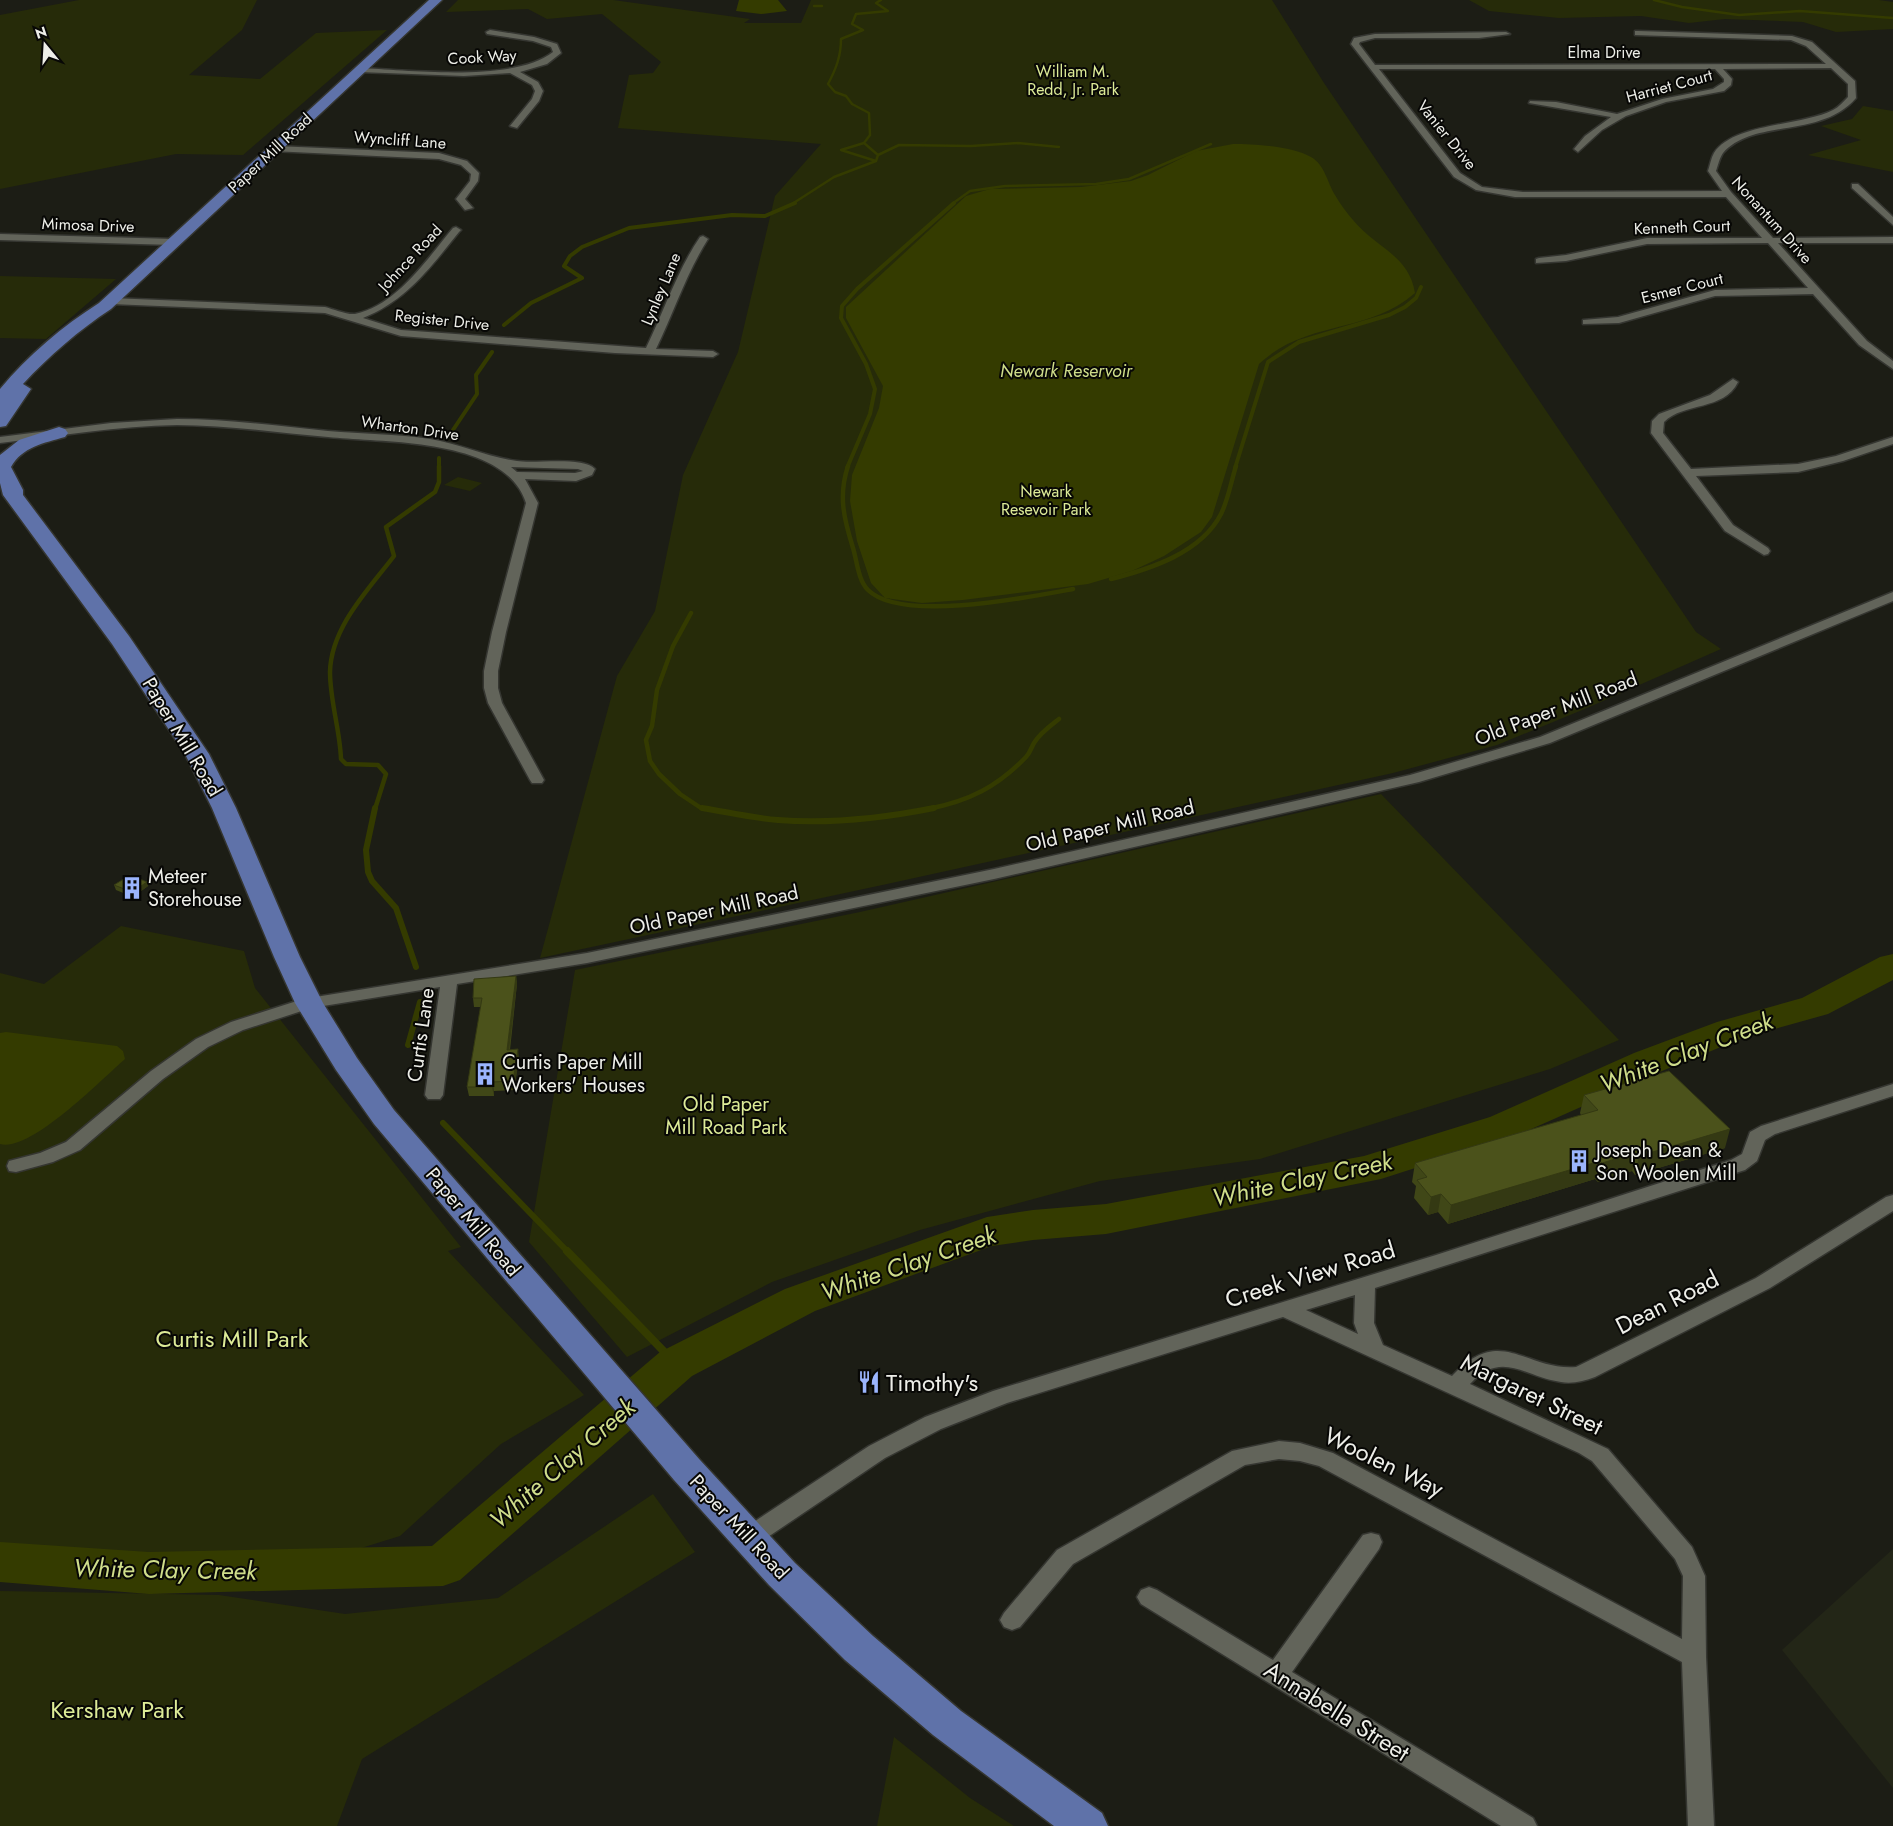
<svg xmlns="http://www.w3.org/2000/svg" width="1893" height="1826" font-family="Jost,sans-serif">
  <style>
    .built { fill: #232617 }
    .green { fill: #262b09 }
    .water { fill: #343b00 }
    .lines { fill: none; stroke-linecap: round; stroke-linejoin: round }
    .stream-far4 { stroke: #343b00; stroke-width: 2.5 }
    .stream-far3 { stroke: #343b00; stroke-width: 4 }
    .stream-far2 { stroke: #343b00; stroke-width: 4.5 }
    .stream-far1 { stroke: #343b00; stroke-width: 6 }
    .stream { stroke: #343b00; stroke-width: 8 }
    .river { fill: #343b00; fill-rule: evenodd }
    .minor-casing { stroke: #353631; stroke-width: 3 }
    .primary-casing { stroke: #353631; stroke-width: 3 }
    .minor { fill: #62645a; fill-rule: evenodd }
    .primary { fill: #5f72a9; fill-rule: evenodd }
    .wall { fill: #404717 }
    .shaded-wall { fill: #343913 }
    .building { fill: #4b521b; stroke: #343913 }
    .labels { text-anchor: middle; dominant-baseline: central; stroke-width: 4; stroke-linejoin: round; paint-order: stroke }
    .far-street-label { font-size: 16px; fill: #edeee8; stroke: #070705 }
    .far-park-label { font-size: 16px; fill: #ddeb97; stroke: #070705 }
    .far-water-label { font-size: 18px; font-style: italic; fill: #cfdd8a; stroke: #070705 }
    .street-label { font-size: 20px; fill: #edeee8; stroke: #070705 }
    .poi-label { font-size: 20px; fill: #edeee8; stroke: #070705; text-anchor: start }
    .park-label { font-size: 20px; fill: #ddeb97; stroke: #070705 }
    .near-street-label { font-size: 24px; fill: #edeee8; stroke: #070705 }
    .near-park-label { font-size: 24px; fill: #ddeb97; stroke: #070705 }
    .near-poi-label { font-size: 24px; fill: #edeee8; stroke: #070705; text-anchor: start }
    .near-water-label { font-size: 25px; font-style: italic; fill: #cfdd8a; stroke: #070705 }
  </style>
  <rect width="100%" height="100%" fill="#1c1d15"/>
  <path class="built" d="M1893 1549V1788L1782 1650Z"/>
  <path class="green" d="M79 0H257L242 30 189 75 260 79 316 33 387 30 243 155 176 154 0 189V15Z
    M458 0H613L750 19 744 23H801L811 0H1272L1324 83 1696 632 1721 649 1587 708 1497 745 1393 773 887 884 540 958 617 676 655 611 683 475 738 352 775 196 821 144 618 128 629 75 653 73 661 62 602 14 547 19 528 9 446 12Z
    M1469 0H1879L1893 2V29L1836 32 1803 22 1725 19 1689 23 1641 16 1559 18 1489 11Z
    M1863 106 1893 111V172L1808 155 1861 140 1821 126 1852 119Z
    M0 276 116 279 46 339 0 338Z
    M458 477 482 483 470 491 444 485Z
    M1381 794 1619 1040 1550 1069 1260 1159 1100 1181 920 1230 772 1282 627 1357 529 1242 575 970 860 912Z
    M121 926 244 951 255 988 461 1247 448 1251 584 1395 501 1444 400 1536 274 1575 0 1554V973L44 984Z
    M653 1494 695 1552 362 1759 337 1826H0V1591L219 1595 345 1614 498 1598Z
    M894 1737 970 1798 1014 1826H877Z"/>
  <path class="water" d="M739 0H778L787 11 761 14 736 11Z
    M1233 144C1254 144 1292 146 1311 157 1325 165 1327 182 1335 195 1340 204 1347 213 1353 220 1376 248 1409 255 1415 293 1367 335 1307 319 1259 364L1212 517 1201 532 1164 556 1132 571 1088 584 963 600 922 603 885 598 871 583 857 541 850 501 852 475 879 408 883 386 846 318V307L966 196 990 189 1081 187 1131 181 1148 175 1196 151Z
    M6 1032 117 1046 123 1051 125 1059C102 1079 30 1153 0 1144V1033Z"/>
  <g class="lines">
    <path class="stream-far4" d="M1654 0 1682 7 1739 15 1800 11 1893 18
      M814 6H822
      M864 143 841 150 876 161
      M878 155 899 145 971 146 1018 143 1059 147
      M792 204 834 177 876 161 878 155 864 143 870 135 869 113 852 104 846 96 835 92 828 84C836 69 841 56 841 39L863 30 852 24 856 14 888 11 876 3 881 0
      M952 204 970 191 1005 186 1096 184 1129 179 1211 144"/>
    <path class="stream-far3" d="M504 325 531 303 582 278 564 266 570 256 582 247 629 228 732 215 765 216 795 203
      M449 436 477 394 476 375 492 352
      M439 458V468
      M847 468 870 414 875 389 866 364 841 318 842 306 857 289 954 203
      M1235 468 1268 362 1299 342 1389 315 1405 307 1416 298 1421 287"/>
    <path class="stream-far2" d="M848 466C838 496 844 519 853 548 857 561 858 580 868 590 901 623 1030 597 1073 589
      M1111 579C1150 569 1201 553 1221 514 1228 500 1231 482 1236 466
      M691 613 673 646 657 690 652 726 646 740 650 761 659 774 680 794 701 808 710 809
      M375 809 386 774 378 765 346 764 341 759C340 730 330 701 330 672 331 627 369 589 394 556L386 527 435 492 439 482V466
      M928 809C969 801 997 787 1026 757 1030 753 1031 748 1034 743 1040 733 1050 726 1059 719"/>
    <path class="stream-far1" d="M375 808 366 850 368 872 372 881 396 908 416 967
      M702 808C727 812 753 818 778 820 829 824 884 818 934 808
      M408 1045 420 1002
      M443 1123 568 1252"/>
    <path class="stream" d="M567 1251 676 1364"/>
    <path class="river" d="M1893 954V980L1828 1014 1743 1038 1662 1071 1518 1135 1381 1179 1106 1234 1033 1240 992 1246 815 1311 692 1376 460 1580 443 1586 149 1594 0 1582V1542L149 1552 432 1546 660 1352 785 1289 987 1217 1033 1210 1106 1204 1364 1156 1490 1117 1634 1053 1717 1022 1802 998 1880 957Z"/>
    <defs>
      <path id="minor" d="M490 30 534 37 557 44 561 53 547 64 520 72 538 82 543 91 539 101 517 128 510 126 532 99 535 91 532 85 510 73 464 76 359 72 355 70 359 68C409 70 514 83 553 52L551 47 533 41 487 34 486 32Z
        M1638 31 1792 36 1812 42 1855 81 1856 98C1821 139 1754 118 1723 153 1720 157 1718 165 1716 171L1731 192 1773 238 1893 237V243H1778L1867 341 1893 361V369L1859 345 1813 294 1715 296 1619 323 1583 324V320L1618 317 1715 290 1808 288 1768 243 1647 244 1566 261 1536 263V259L1539 258 1566 255 1647 238H1762L1726 197H1515L1476 190 1454 177 1351 44 1354 38 1375 34 1506 32 1510 34 1479 38H1375L1360 42 1359 44 1375 65 1826 64 1806 46 1791 40 1635 35V31ZM1831 68 1848 84V97C1843 102 1839 107 1833 110 1802 126 1733 123 1714 153 1711 158 1710 165 1708 171L1722 191 1523 192 1482 187 1460 173 1379 69H1715L1724 79V82L1713 89 1662 99 1617 114 1556 102 1530 101 1529 103 1611 117 1585 136 1574 149 1578 152 1602 130 1626 116 1666 102 1724 91 1731 85 1732 79 1723 69Z
        M275 146 439 153 467 161 479 173 478 181 465 199 473 208 465 210 456 199 470 181 471 174 461 165 439 159 272 151 271 149Z
        M1852 184H1858L1893 217V225L1852 188Z
        M456 227 461 230 459 232C431 267 406 301 363 318L401 330 646 348C664 311 677 271 700 237L703 236 708 239C686 274 674 312 656 349L713 351 718 354 713 357 615 353 401 336 325 313 111 304 106 301 111 298 325 307C333 309 347 315 355 314 397 305 427 259 453 228Z
        M0 234 174 239 179 242 174 245 0 240Z
        M1733 379 1738 382C1724 411 1684 402 1664 422L1663 433 1691 469 1798 464 1836 456 1893 437V444L1843 461 1798 472 1696 476 1733 525 1768 548 1770 551 1768 554 1764 555 1725 531 1651 433 1652 421 1659 414 1710 395Z
        M177 419C228 419 277 426 328 431 362 434 396 434 430 439 460 444 487 457 517 461 535 464 583 456 595 469L592 475 576 481 525 479 538 503 506 632 498 671V688L502 703 544 780 542 783H532L530 780 488 703 484 688V671L492 632 526 503C505 437 383 443 328 437 278 433 228 425 177 425 118 426 59 436 0 443V437L111 423ZM511 467 578 469 583 471 575 473 517 472Z
        M1893 592V601L1550 743 1419 782 994 879 587 963 457 984 443 1095 440 1099H428L425 1095 440 987 311 1008 243 1030 208 1047 163 1079 80 1150 53 1162 16 1172 9 1171 7 1166 9 1161 40 1153 66 1142 151 1071 196 1039 231 1022 303 999 587 953 994 869 1410 775 1540 737Z
        M1893 1084V1096L1775 1134 1765 1140 1757 1161 1745 1170 1375 1288 1374 1323 1383 1345 1452 1376C1501 1323 1525 1371 1576 1367L1756 1278 1886 1197 1893 1195V1211L1770 1288 1595 1377C1584 1381 1573 1384 1561 1382 1524 1377 1502 1349 1470 1384L1608 1449 1692 1547 1705 1576 1706 1657 1714 1826H1688L1682 1662 1319 1466 1300 1461 1279 1459 1245 1465 1073 1564 1020 1627 1012 1630 1004 1627 1000 1620 1004 1613 1057 1550 1232 1451 1279 1441 1300 1443 1333 1453 1682 1639 1683 1576 1675 1559 1592 1461 1579 1453 1283 1317 1007 1403 941 1429 885 1458 756 1545 748 1547 740 1545 737 1538 740 1531 869 1446 925 1417 993 1391 1436 1255 1731 1160 1742 1154 1750 1132 1761 1126ZM1355 1295 1354 1323 1358 1334 1306 1310Z
        M1371 1533 1379 1535 1382 1542 1379 1549 1292 1672 1533 1818 1537 1826H1501L1141 1604 1137 1597 1141 1590 1149 1587 1157 1590 1273 1660 1363 1535Z"/>
      <path id="primary" d="M429 0H442L111 309C79 330 49 356 23 384L31 389 6 426 0 427V389C28 355 63 326 99 303Z
        M59 427 65 429 68 433 65 437C44 443 22 447 11 467L23 490V495L129 636 209 754 236 808 300 957 323 1003 357 1058 394 1110 700 1460 795 1563 873 1636 961 1711 1102 1813 1108 1826H1054L933 1735 845 1660 769 1585 674 1480 374 1124 336 1070 295 1003 274 957 212 808 185 754 112 644 3 495 0 483V455L19 440Z"/>
    </defs>
    <use href="#minor" class="minor-casing"/>
    <use href="#primary" class="primary-casing"/>
    <use href="#minor" class="minor"/>
    <use href="#primary" class="primary"/>
  </g>
  <path class="wall" d="M147 882 148 886 133 897 116 890 114 885Z
    M516 976 517 984 510 1050 519 1058 514 1090 494 1091V1096H469L467 1087 481 1007H474L473 998Z
    M1584 1095 1725 1148 1635 1175 1632 1171 1598 1182 1595 1179 1448 1224 1438 1212 1428 1215 1414 1198 1416 1186 1412 1182 1415 1163 1581 1115 1580 1113Z"/>
  <path class="shaded-wall" d="M147 882 148 886 133 897 132 892Z
    M516 976 517 984 508 1059 507 1050Z
    M518 1049 519 1058 514 1090 513 1081Z
    M493 1082 494 1091V1096L492 1087Z
    M1730 1129 1725 1148 1635 1175 1639 1156Z
    M1636 1153 1632 1171 1598 1182 1602 1163Z
    M1600 1161 1595 1179 1448 1224 1451 1205Z
    M1441 1194 1438 1212 1428 1215 1431 1197Z"/>
  <path class="building" d="M130 875 147 882 132 892 114 885Z
    M516 976 507 1050 518 1049 513 1081 493 1082 492 1087H467L482 998H473L474 979Z
    M1669 1071 1730 1129 1639 1156 1636 1153 1602 1163 1600 1161 1451 1205 1441 1194 1431 1197 1417 1180 1427 1177 1415 1163 1598 1110 1584 1095Z"/>
  <defs>
    <symbol id="building-bare" viewBox="-9 -9 18 18"><path d="M-4-6H4V6H1V3H-1V6H-4ZM-2.5-4.3h1.7v1.8h-1.7ZM.8-4.3h1.7v1.8H.8ZM-2.5-1h1.7V.8h-1.7ZM.8-1h1.7V.8H.8Z" fill="#9bb5fd" stroke="#070705" stroke-width="2.5" paint-order="stroke"/></symbol>
    <symbol id="restaurant-bare" viewBox="-9 -9 18 18"><path d="M-5-6h1v4h1v-4h1v4h1v-4h1v5L-1.5 .5V6h-2V.5L-5-1ZM5-6V6H3V1.5H1.5Q1.5-4 5-6Z" fill="#9bb5fd" stroke="#070705" stroke-width="2.5" paint-order="stroke"/></symbol>
  </defs>
  <g fill-rule="evenodd">
    <use href="#building-bare" x="116" y="872" width="32" height="32"/>
    <use href="#building-bare" x="469" y="1058" width="32" height="32"/>
    <use href="#building-bare" x="1563" y="1145" width="32" height="32"/>
    <use href="#restaurant-bare" x="853" y="1366" width="32" height="32"/>
  </g>
  <g class="labels">
    <g class="far-street-label">
      <text x="1604" y="52">Elma Drive</text>
      <text transform="translate(482 57) rotate(-3)">Cook Way</text>
      <text transform="translate(1669 86) rotate(-15)">Harriet Court</text>
      <text transform="translate(1447 135) rotate(51)">Vanier Drive</text>
      <text transform="translate(400 140) rotate(4)">Wyncliff Lane</text>
      <text transform="translate(270 153) rotate(-43)">Paper Mill Road</text>
      <text transform="translate(1772 220) rotate(48)">Nonantum Drive</text>
      <text transform="translate(88 225) rotate(2)">Mimosa Drive</text>
      <text transform="translate(1682 227) rotate(-2)">Kenneth Court</text>
      <text transform="translate(410 258) rotate(-47)">Johnce Road</text>
      <text transform="translate(1682 288) rotate(-14)">Esmer Court</text>
      <text transform="translate(661 289) rotate(-67)">Lynley Lane</text>
      <text transform="translate(442 320) rotate(6)">Register Drive</text>
      <text transform="translate(410 428) rotate(8)">Wharton Drive</text>
    </g>
    <g class="far-park-label">
      <text x="1073" y="71">William M.<tspan x="1073" dy="18">Redd, Jr. Park</tspan></text>
      <text x="1046" y="491">Newark<tspan x="1046" dy="18">Resevoir Park</tspan></text>
    </g>
    <g class="far-water-label">
      <text x="1066" y="371">Newark Reservoir</text>
    </g>
    <g class="street-label">
      <text transform="translate(1556 709) rotate(-21)">Old Paper Mill Road</text>
      <text transform="translate(182 737) rotate(59)">Paper Mill Road</text>
      <text transform="translate(1110 826) rotate(-13)">Old Paper Mill Road</text>
      <text transform="translate(714 910) rotate(-12)">Old Paper Mill Road</text>
      <text transform="translate(421 1035) rotate(-82)">Curtis Lane</text>
      <text transform="translate(473 1222) rotate(50)">Paper Mill Road</text>
      <text transform="translate(739 1527) rotate(47)">Paper Mill Road</text>
    </g>
    <g class="poi-label">
      <text x="148" y="876">Meteer<tspan x="148" dy="23">Storehouse</tspan></text>
      <text x="502" y="1062">Curtis Paper Mill<tspan x="502" dy="23">Workers' Houses</tspan></text>
      <text x="1596" y="1150">Joseph Dean &amp;<tspan x="1596" dy="23">Son Woolen Mill</tspan></text>
    </g>
    <g class="park-label">
      <text x="726" y="1104">Old Paper<tspan x="726" dy="23">Mill Road Park</tspan></text>
    </g>
    <g class="near-street-label">
      <text transform="translate(1310 1274) rotate(-17)">Creek View Road</text>
      <text transform="translate(1667 1302) rotate(-27)">Dean Road</text>
      <text transform="translate(1532 1394) rotate(26)">Margaret Street</text>
      <text transform="translate(1384 1462) rotate(26)">Woolen Way</text>
      <text transform="translate(1337 1711) rotate(32)">Annabella Street</text>
    </g>
    <g class="near-park-label">
      <text x="232" y="1338">Curtis Mill Park</text>
      <text x="117" y="1709">Kershaw Park</text>
    </g>
    <g class="near-poi-label">
      <text x="886" y="1382">Timothy's</text>
    </g>
    <g class="near-water-label">
      <text transform="translate(1686 1052) rotate(-21)">White Clay Creek</text>
      <text transform="translate(1302 1179) rotate(-12)">White Clay Creek</text>
      <text transform="translate(908 1263) rotate(-19)">White Clay Creek</text>
      <text transform="translate(562 1463) rotate(-41)">White Clay Creek</text>
      <text transform="translate(165 1569) rotate(1)">White Clay Creek</text>
    </g>
  </g>
  <g transform="translate(45 45) rotate(342)" stroke="#070705" stroke-width="4" paint-order="stroke">
  <path d="M0-4L9 19L0 12L-9 19Z" fill="#edeee8"/>
  <text y="-8" font-size="14" font-weight="bold" text-anchor="middle" fill="#edeee8">N</text>
  </g>
</svg>
